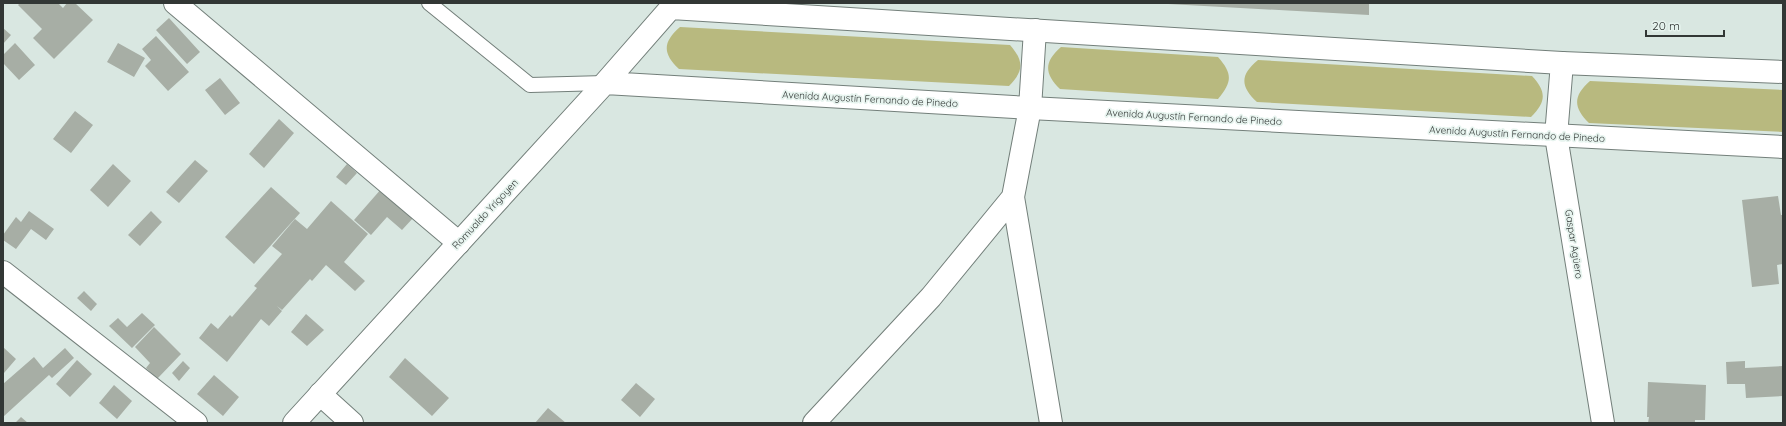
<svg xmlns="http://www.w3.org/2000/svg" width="1786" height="426" font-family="Quicksand,sans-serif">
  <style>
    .green { fill: #b8b97f }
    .building { fill: #a7aea5 }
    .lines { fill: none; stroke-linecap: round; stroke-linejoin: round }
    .service-casing { stroke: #737f7a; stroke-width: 16 }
    .minor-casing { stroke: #737f7a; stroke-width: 24 }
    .tertiary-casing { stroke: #737f7a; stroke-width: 24 }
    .service { stroke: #fff; stroke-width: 14 }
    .minor { stroke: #fff; stroke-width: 22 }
    .tertiary { stroke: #fff; stroke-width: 22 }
    .labels { text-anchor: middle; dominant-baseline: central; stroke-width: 3.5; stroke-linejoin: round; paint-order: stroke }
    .street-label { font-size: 10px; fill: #323735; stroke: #e7f4ef }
  </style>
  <rect width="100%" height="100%" fill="#d9e7e1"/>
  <path class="green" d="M680 27 1010 45C1024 61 1024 71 1009 86L679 69C662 53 663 42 680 27Z
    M1061 47 1218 57C1233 74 1232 82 1218 99L1060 89C1044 73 1044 62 1061 47Z
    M1258 60 1532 76C1547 92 1546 102 1531 117L1257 102C1240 86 1240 75 1258 60Z
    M1590 81 1783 90V132L1589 123C1573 107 1573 96 1590 81Z"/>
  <path class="building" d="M20 3H58L63 8 67 3H75L93 20 54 59 33 38 42 29 18 5Z
    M1150 3H1369V15Z
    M169 18 200 52 187 64 156 30Z
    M3 28 11 35 3 44Z
    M156 36 189 72 168 91 145 66 151 60 142 49Z
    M15 43 35 65 19 80 3 63V55Z
    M118 43 145 58 134 77 107 62Z
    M220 78 240 103 225 115 205 90Z
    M75 111 93 125 71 153 53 139Z
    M279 119 294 133 264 168 249 154Z
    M195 160 208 171 179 203 166 192Z
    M113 164 131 181 108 207 90 190Z
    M347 164 357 173 346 185 336 177Z
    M271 187 300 213 254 264 225 237Z
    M382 188 414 217 402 230 387 217 371 235 354 220Z
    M1778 196 1781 215H1783V264L1777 265 1779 284 1752 287 1742 200Z
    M331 201 368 234 344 262 365 281 355 291 326 265 312 281 310 279 282 310 277 306 282 311 269 326 261 319 227 362 199 338 211 323 218 329 230 315 232 317 257 288 254 286 282 254 272 246 295 219 307 229Z
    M29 211 54 229 46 240 31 229 16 249 3 240V235L16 217 21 222Z
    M151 211 162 222 140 246 128 235Z
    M84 291 97 304 91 311 77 298Z
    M142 313 155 325 132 348 109 326 118 318 127 327Z
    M306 314 324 330 307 346 291 332Z
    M154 327 181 354 157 379 146 368 150 363 135 347Z
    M3 347 16 359 4 373H3Z
    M65 348 74 358 52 378 49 375 3 417V384L34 357 43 368Z
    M405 358 449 398 432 416 389 377Z
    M77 360 92 374 70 397 56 384Z
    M183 361 190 368 179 381 172 373Z
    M1745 361V368L1783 366V396L1746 398 1745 384H1727L1726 362Z
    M214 375 239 397 223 416 197 394Z
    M1648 382 1706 385 1705 420H1695V423H1648L1649 417H1647Z
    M636 383 655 399 640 417 621 400Z
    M114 385 132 401 117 419 99 403Z
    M548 408 566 423H535Z
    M21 417 28 423H15Z"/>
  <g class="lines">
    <defs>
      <path id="service" d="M429 3 530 85 605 83"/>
      <path id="minor" d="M175 3 459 243
        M1562 63 1556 136 1603 423
        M1013 197 1051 423
        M3 272 196 423
        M320 394 352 423
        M814 423 931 297 1013 197 1030 108 1035 30"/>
      <path id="tertiary" d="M671 8 1562 63 1783 72
        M605 83 1030 108 1783 147
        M294 423 605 83 675 3"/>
    </defs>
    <use href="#service" class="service-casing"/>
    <use href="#minor" class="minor-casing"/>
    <use href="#tertiary" class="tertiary-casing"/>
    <use href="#service" class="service"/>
    <use href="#minor" class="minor"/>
    <use href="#tertiary" class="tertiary"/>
  </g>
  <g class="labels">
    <g class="street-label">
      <text transform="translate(870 99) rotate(3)">Avenida Augustín Fernando de Pinedo</text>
      <text transform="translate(1194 117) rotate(3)">Avenida Augustín Fernando de Pinedo</text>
      <text transform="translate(1517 134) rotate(3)">Avenida Augustín Fernando de Pinedo</text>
      <text transform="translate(485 214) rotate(-47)">Romualdo Yrigoyen</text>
      <text transform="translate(1574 244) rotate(81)">Gaspar Agüero</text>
    </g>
  </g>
  <rect width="1786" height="426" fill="none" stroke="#323735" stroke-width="8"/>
  <path d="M1646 30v6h78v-6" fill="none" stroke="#323735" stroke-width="2"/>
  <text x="1652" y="30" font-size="12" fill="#323735" stroke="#e7f4ef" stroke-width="3" paint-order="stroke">20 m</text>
</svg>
